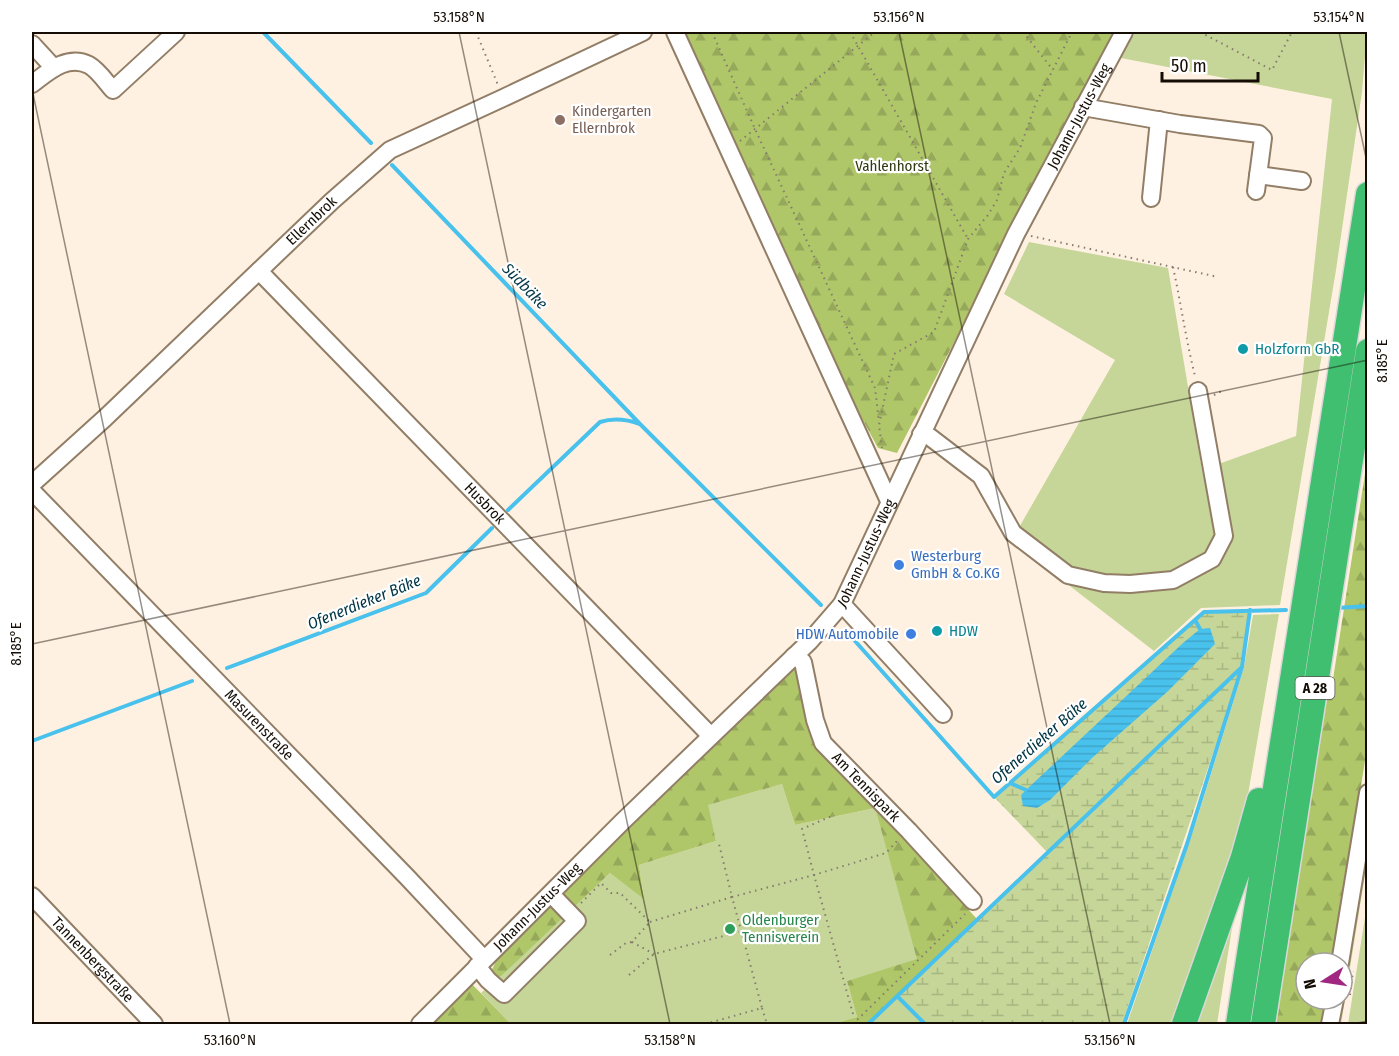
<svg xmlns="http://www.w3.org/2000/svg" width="1399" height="1056" font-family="'Fira Sans Condensed',sans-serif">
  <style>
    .green { fill: #c5d698 }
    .forest { fill: url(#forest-firs) }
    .wetland { fill: url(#wetland-marsh) }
    .water { fill: url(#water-rules) }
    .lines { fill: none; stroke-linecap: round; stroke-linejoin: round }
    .stream { stroke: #49c1ed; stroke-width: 4 }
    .minor-casing { stroke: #927e66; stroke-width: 20 }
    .highway-casing { stroke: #dad8d7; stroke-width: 27 }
    .path { stroke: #867b6f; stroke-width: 2; stroke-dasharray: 1.5 4.5; stroke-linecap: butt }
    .minor { stroke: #fff; stroke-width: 16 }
    .highway { stroke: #41bf71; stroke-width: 24 }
    .ticks { fill: none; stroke: #150d05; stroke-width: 1.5; stroke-opacity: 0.45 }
    .education-dot { fill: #8d6e63; stroke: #fff; stroke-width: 2 }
    .culture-dot { fill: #0f9aa8; stroke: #fff; stroke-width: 2 }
    .shop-dot { fill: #3f7fe0; stroke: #fff; stroke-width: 2 }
    .leisure-dot { fill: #2e9e5b; stroke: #fff; stroke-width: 2 }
    .labels { text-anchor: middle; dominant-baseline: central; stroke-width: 4.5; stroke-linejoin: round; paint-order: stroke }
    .shield { fill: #fff; stroke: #5b5650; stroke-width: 1.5 }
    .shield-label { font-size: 14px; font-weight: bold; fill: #150d05 }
    .education-label { font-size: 15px; fill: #785e54; stroke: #fff; text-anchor: start }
    .street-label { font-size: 15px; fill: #150d05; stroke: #fff }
    .park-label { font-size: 15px; fill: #313a13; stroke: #fff }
    .culture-label { font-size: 15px; fill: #0d838f; stroke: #fff; text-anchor: start }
    .shop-label { font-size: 15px; fill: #366cbe; stroke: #fff; text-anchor: start }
    .leisure-label { font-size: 15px; fill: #27864d; stroke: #fff; text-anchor: start }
    .water-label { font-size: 16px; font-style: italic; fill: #003546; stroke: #fff }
    .neatline { fill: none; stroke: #150d05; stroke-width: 2 }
    .ticks-label { font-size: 15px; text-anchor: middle; fill: #150d05 }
  </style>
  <defs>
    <pattern id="forest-firs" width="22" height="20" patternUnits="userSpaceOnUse" patternTransform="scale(1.5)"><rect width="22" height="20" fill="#afc669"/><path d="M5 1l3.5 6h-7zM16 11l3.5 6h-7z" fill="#96a95a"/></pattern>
    <pattern id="wetland-marsh" width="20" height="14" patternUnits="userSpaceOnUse" patternTransform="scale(1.5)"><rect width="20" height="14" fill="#c5d698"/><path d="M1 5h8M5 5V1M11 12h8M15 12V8" fill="none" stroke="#a8b682"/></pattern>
    <pattern id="water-rules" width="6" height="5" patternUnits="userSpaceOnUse" patternTransform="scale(1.5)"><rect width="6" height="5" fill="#49c1ed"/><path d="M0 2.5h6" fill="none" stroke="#3fa5ca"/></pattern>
  </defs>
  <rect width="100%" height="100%" fill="#fff1e1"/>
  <path class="green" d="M1135 32H1367L1362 92 1336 270 1280 605 1201 608 1154 651 1066 583 1107 590 1217 560 1213 466 1296 436 1332 99 1121 58Z
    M1029 242 1168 268 1202 470 1217 533 1206 557 1178 572 1105 579 1062 568 1017 531 1115 360 1004 294Z
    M1279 614 1245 812 1171 1024H1127L1198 816 1244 667 1253 615Z
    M782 784 795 825 875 808 918 960 847 981 857 1017 832 1024H511L481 993 610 873 644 898 639 865 716 841 707 805Z
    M1367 833V862L1341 1024H1337Z
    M1237 896 1217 1024H1194Z
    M1367 905V1024H1348Z
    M897 996 925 1024H866Z"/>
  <path class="forest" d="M679 32H1114L897 453 878 448 858 411Z
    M1367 461V748L1333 963H1306V999H1328L1323 1024H1274L1328 692H1331Z
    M794 656 817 745 977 919 869 1024H832L857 1017 847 981 917 959 875 808 795 825 782 784 708 805 716 841 639 865 644 899 610 873 501 976 494 978 490 974 496 961Z
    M466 978 511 1024H420Z"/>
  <path class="wetland" d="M1250 610 1242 667 1122 1024H925L897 996 1047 852 994 797 1204 612Z"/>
  <path class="water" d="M1210 628 1215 644 1167 692 1092 758 1050 800 1037 808 1023 806 1021 795 1026 790 1183 643 1200 629Z"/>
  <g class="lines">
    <path class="stream" d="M263 32 371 143
      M392 165 640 424 821 605
      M508 510 600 422C613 418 626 419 640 424
      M1337 608 1368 606
      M1195 620 1200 629
      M847 632 994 797 1204 612 1286 610
      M227 668 426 593 492 528
      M32 741 192 681
      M1010 783 1026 790
      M897 996 925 1024
      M868 1024 1242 667
      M1124 1024 1187 844 1242 667 1250 610"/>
    <defs>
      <g id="minor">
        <path d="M675 32 889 501"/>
        <path d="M32 44 54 68"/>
        <path d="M32 84C48 72 67 54 89 65 98 70 106 82 113 90L176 32"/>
        <path d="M1083 107 1180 124 1259 134 1263 138 1256 191"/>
        <path d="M1258 175 1302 181"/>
        <path d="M1151 198 1159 120"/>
        <path id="s1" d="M259 271 710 735"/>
        <path d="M921 434 930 437 981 476 1013 533 1068 575 1104 583 1130 584 1173 580 1212 559 1224 536 1198 391"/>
        <path id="s2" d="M32 484 105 418 332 201 390 150 503 98 643 32"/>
        <path id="s3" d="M32 491 407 877 484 959"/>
        <path d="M842 604 943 714"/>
        <path id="s4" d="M794 656 803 662 815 720 823 743 909 831 973 901"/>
        <path id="s5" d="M32 896 154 1024"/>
        <path d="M1340 963 1368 793"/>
        <path d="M477 966 488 980 504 994 577 921 551 894"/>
        <path id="s6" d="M420 1024 622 822 810 641 842 604 1016 234 1124 32"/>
        <path d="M1330 1024 1335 999"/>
      </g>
      <path id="highway" d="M1184 1024 1243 857 1259 800
        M1238 1024 1368 194
        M1263 1024 1368 351"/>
    </defs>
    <use href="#minor" class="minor-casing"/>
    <use href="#highway" class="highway-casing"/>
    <path class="path" d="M476 32 498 85
      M712 32 755 129 875 388 879 422
      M850 32 968 239
      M1023 32 1053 70
      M1200 32 1272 70 1292 32
      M740 141 875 32
      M1031 236 1218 277
      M1173 267C1181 304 1186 340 1195 376
      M1214 395 1222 391
      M882 448 879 425 894 354 934 332 968 239 988 215 997 200 1004 173 1020 148 1036 103 1072 32
      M581 903 601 883 611 893H620L650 922 632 942 654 954
      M650 922 732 897 719 844
      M610 955 626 943 632 942
      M629 975 654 954 739 932
      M1350 995 1353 971
      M762 1008 767 1024
      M853 1014 814 875 886 853 898 840
      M705 1024 762 1008 732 897 814 875 802 829 834 815
      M853 1024 965 914"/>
    <use href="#minor" class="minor"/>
    <use href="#highway" class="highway"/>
  </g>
  <path class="ticks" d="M459 32 670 1024M899 32 1110 1024M1339 32 1368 167M32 89 230 1024M32 644 1368 360M1352 1024 1368 1021"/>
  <circle class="education-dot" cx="560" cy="120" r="6"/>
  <g class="culture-dot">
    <circle cx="1243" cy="349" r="6"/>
    <circle cx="937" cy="631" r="6"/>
  </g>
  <g class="shop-dot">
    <circle cx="899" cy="565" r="6"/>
    <circle cx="911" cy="634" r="6"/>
  </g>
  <circle class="leisure-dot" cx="730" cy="929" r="6"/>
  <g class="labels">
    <rect class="shield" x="1295.5" y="677" width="39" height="22" rx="4.5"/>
    <g class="shield-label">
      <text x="1315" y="688">A 28</text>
    </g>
    <g class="education-label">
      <text x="572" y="111">Kindergarten<tspan x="572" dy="17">Ellernbrok</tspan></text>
    </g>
    <g class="street-label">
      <text stroke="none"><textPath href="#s6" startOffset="1138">Johann-Justus-Weg</textPath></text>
      <text stroke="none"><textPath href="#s2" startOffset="384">Ellernbrok</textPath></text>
      <text stroke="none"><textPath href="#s1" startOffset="324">Husbrok</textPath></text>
      <text stroke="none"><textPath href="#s6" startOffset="652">Johann-Justus-Weg</textPath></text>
      <text stroke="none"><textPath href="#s3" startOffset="326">Masurenstraße</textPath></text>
      <text stroke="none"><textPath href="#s4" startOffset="156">Am Tennispark</textPath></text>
      <text stroke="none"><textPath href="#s6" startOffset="166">Johann-Justus-Weg</textPath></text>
      <text stroke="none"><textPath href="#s5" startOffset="88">Tannenbergstraße</textPath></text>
    </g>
    <g class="park-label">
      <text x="892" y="166">Vahlenhorst</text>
    </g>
    <g class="culture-label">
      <text x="1255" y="349">Holzform GbR</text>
      <text x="949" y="631">HDW</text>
    </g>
    <g class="shop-label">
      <text x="911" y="556">Westerburg<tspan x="911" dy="17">GmbH &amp; Co.KG</tspan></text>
      <text x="899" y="634" text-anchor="end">HDW Automobile</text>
    </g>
    <g class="leisure-label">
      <text x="742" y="920">Oldenburger<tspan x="742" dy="17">Tennisverein</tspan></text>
    </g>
    <g class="water-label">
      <text transform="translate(525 286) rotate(46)">Südbäke</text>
      <text transform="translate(364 602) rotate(-22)">Ofenerdieker Bäke</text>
      <text transform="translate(1039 741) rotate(-41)">Ofenerdieker Bäke</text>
    </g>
  </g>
  <rect width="1399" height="1056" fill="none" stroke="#ffffff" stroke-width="66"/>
  <g transform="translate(1324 981) rotate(258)"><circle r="28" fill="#ffffff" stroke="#a19e9b" stroke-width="1.5"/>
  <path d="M0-4.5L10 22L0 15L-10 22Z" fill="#a02881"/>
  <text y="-9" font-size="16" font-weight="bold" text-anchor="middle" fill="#150d05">N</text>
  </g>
  <path d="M1162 72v9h96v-9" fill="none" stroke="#150d05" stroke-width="3"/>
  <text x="1171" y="72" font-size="18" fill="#150d05" stroke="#ffffff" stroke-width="4.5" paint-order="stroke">50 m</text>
  <rect x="33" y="33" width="1333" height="990" class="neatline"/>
  <g class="ticks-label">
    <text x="459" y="22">53.158°N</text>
    <text x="899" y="22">53.156°N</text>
    <text x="1339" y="22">53.154°N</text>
    <text transform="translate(1382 361) rotate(-90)" y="5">8.185°E</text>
    <text transform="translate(16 644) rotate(-90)" y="5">8.185°E</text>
    <text x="230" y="1045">53.160°N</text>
    <text x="670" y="1045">53.158°N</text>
    <text x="1110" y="1045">53.156°N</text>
  </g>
</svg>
